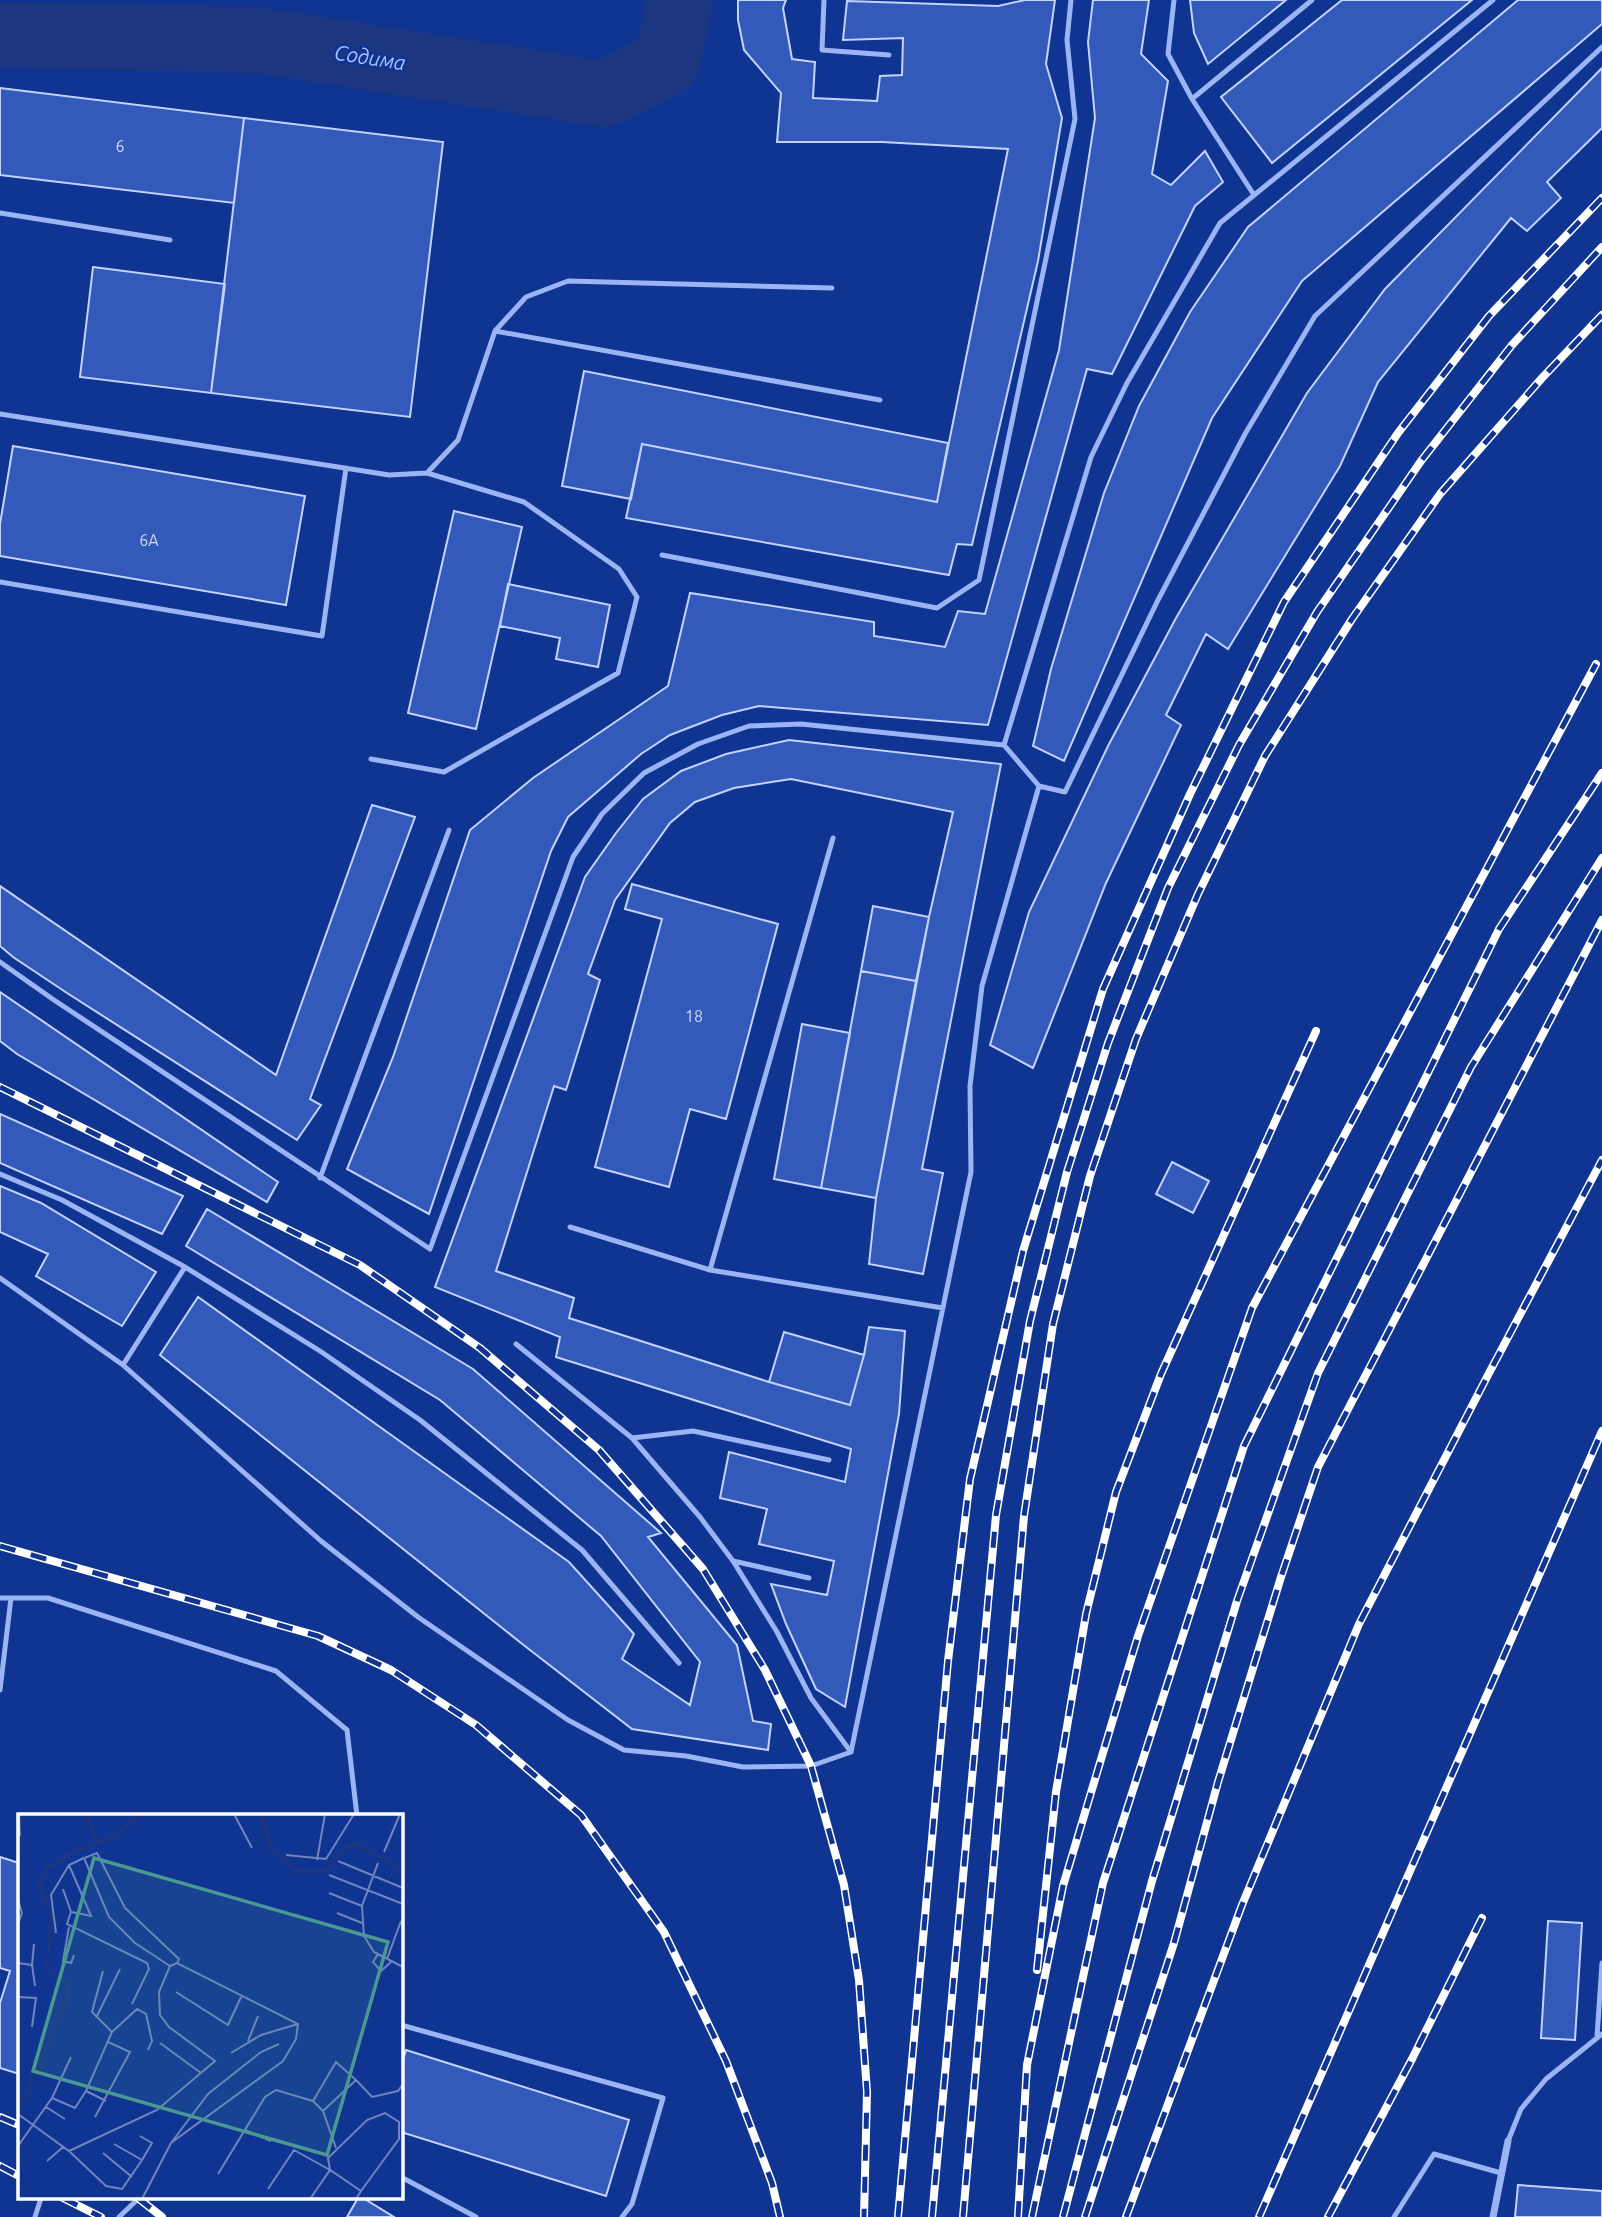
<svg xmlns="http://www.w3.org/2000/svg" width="1602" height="2217" font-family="Ubuntu,sans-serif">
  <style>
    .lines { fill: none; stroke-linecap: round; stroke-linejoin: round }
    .river { stroke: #1c377f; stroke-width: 66 }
    .building { fill: #335aba; stroke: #c2d4fe; stroke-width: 2 }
    .service { stroke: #9bb5f4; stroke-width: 5 }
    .minor { stroke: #9bb5f4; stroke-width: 7 }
    .rail-casing { stroke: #fff; stroke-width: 8 }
    .rail { stroke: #0f3492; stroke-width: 5; stroke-dasharray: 16; stroke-linecap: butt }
    .labels { text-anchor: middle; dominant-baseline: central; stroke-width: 5; stroke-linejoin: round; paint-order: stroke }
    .number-label { font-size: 16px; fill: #ccd6ee }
    .water-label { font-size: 21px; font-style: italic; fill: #a7c0fb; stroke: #0f3492 }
    .inset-river { fill: none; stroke: #1c377f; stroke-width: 3.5 }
    .inset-road { fill: none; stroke: #6f85be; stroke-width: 2 }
    .view { fill: #4b9892; fill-opacity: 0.15; stroke: #4b9892; stroke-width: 3.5 }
    .inset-edge { fill: none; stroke: #fff; stroke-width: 3.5 }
  </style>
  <rect width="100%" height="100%" fill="#0f3492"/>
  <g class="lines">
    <path class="river" d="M0 35 258 40 604 94 667 62 680 0"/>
  </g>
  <path class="building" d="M738 0H786L783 8 792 59 815 62 813 98 877 101 880 76 902 75 903 38 843 40 847 1 998 6 1025 0H1055L1046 64 1062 118 1038 261 972 545 957 544 949 575 626 518 642 444 937 502 1008 149 882 142H777L781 93 744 50 738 20Z
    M1093 0H1149L1141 54 1168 81 1152 174 1171 185 1205 151 1223 182 1195 206 1112 374 1087 369 988 725 759 706 722 715 670 735 641 754 568 817 551 851 429 1214 347 1169 393 1057 470 830 533 778 668 686 690 593 874 622V636L945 647 958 611 985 614 1059 350 1095 118 1088 42Z
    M1190 0H1286L1208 64 1194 33Z
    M1342 0H1472L1272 163 1221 97Z
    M1518 0H1602V24L1302 281 1212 418 1064 761 1033 746 1051 669 1104 493 1139 406 1190 312 1248 227Z
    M1602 68V128L1547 182 1561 198 1527 231 1511 218 1378 382 1340 466 1228 649 1206 634 1166 715 1181 725 1106 883 1033 1068 990 1045 1029 912 1108 746 1176 618 1307 393 1385 289Z
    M0 88 244 118 234 203 0 175Z
    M244 118 443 142 410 417 211 393Z
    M93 267 225 284 211 393 80 377Z
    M584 371 948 443 937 502 642 444 631 499 562 486Z
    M13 446 305 496 286 605 0 556V524Z
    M454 511 522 527 476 729 408 713Z
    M508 584 610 605 598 667 556 659 560 638 500 626Z
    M789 740 1001 764 922 1169 943 1173 923 1274 869 1264 876 1198 929 917 953 812 791 779 734 788 695 802 670 823 615 900 588 974 600 980 566 1090 554 1086 496 1271 574 1298 569 1318 769 1382 850 1405 864 1355 869 1327 905 1331 899 1414 845 1707 816 1689 786 1624 771 1584 827 1595 834 1561 759 1544 767 1509 720 1498 729 1452 845 1482 851 1449 556 1357 560 1337 435 1287 585 877 616 833 643 799 681 771 726 754Z
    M372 805 415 817 310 1099 321 1105 297 1140 67 993 13 957 0 946V886L276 1075Z
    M632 884 778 924 726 1119 690 1109 669 1187 595 1167 662 919 625 909Z
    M873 906 929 917 916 981 861 971Z
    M861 971 916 981 876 1198 821 1188Z
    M0 992 278 1182 267 1202 17 1054 0 1041Z
    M802 1024 850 1033 821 1188 774 1179Z
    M0 1114 183 1196 162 1234 0 1163Z
    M1172 1162 1209 1181 1193 1213 1156 1194Z
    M0 1186 41 1203 156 1272 122 1326 36 1276 48 1254 0 1232Z
    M207 1209 473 1369 661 1533 648 1537 737 1645 753 1721 771 1724 768 1750 632 1729 521 1643 160 1355 198 1297 569 1562 634 1634 622 1659 690 1705 700 1662 601 1536 440 1400 186 1246Z
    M784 1332 864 1355 850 1405 769 1382Z
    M0 1857 19 1863V2074L0 2068V2003L10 1971 0 1968Z
    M1548 1921 1582 1923 1575 2040 1541 2038Z
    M406 2050 629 2120 606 2196 401 2132V2066Z
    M1518 2185 1602 2191V2217H1515Z
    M358 2198H363L394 2217H347Z"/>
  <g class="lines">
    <path class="service" d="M824 0 822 50 889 55
      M1174 0 1168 54 1192 99 1312 0
      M1192 99 1254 195
      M0 213 170 240
      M495 331 880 400
      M0 414 389 475 427 473 458 440 495 331 526 297 568 281 832 288
      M662 555 937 608 979 580 1075 119 1067 40 1071 0
      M0 582 322 636 346 468
      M1004 745 1091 457 1127 383 1220 223 1493 0
      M371 759 444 772 618 673 637 597 619 569 524 502 427 473
      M1039 786 1065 792 1157 602 1245 434 1315 316 1602 47
      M833 838 710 1270 943 1308
      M0 962 54 1000 430 1249 573 857 602 814 644 773 698 744 749 726 801 724 1004 745 1039 786 982 986 970 1086 971 1172 851 1752 811 1766 743 1767 686 1756 624 1750 568 1720 418 1617 321 1541 123 1365 0 1278
      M0 1174 62 1200 185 1267 320 1351 420 1420 582 1550 679 1663
      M320 1178 449 830
      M570 1227 710 1270
      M516 1344 632 1438 700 1517 733 1561 777 1632 811 1698 851 1752
      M123 1365 185 1267
      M632 1438 693 1431 829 1460
      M733 1561 809 1578
      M0 1598H48L276 1671 347 1730 357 1816
      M0 1690 11 1598
      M401 2025 663 2098 632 2204 622 2217
      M1597 2037 1602 1963
      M1508 2141 1521 2109 1546 2079 1602 2034
      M401 2177 476 2217
      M35 2217 41 2198
      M119 2217 139 2198
      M1394 2217 1434 2154 1501 2173"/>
    <path class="minor" d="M1493 2217 1508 2141"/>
    <defs>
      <path id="rail" d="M0 1087 360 1265 480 1348 599 1450 703 1569 765 1670 811 1766 844 1885 859 1980 867 2092 864 2217
        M0 1546 318 1636 391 1670 476 1725 581 1815 664 1932 726 2061 772 2183 780 2217
        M1037 1970 1056 1792 1086 1614 1116 1492 1161 1374 1316 1031
        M0 2117 19 2125
        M0 2166 19 2176
        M63 2198 101 2217
        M138 2198 162 2217
        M898 2217 948 1661 970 1479 1023 1251 1103 989 1190 794 1284 602 1398 433 1489 316 1602 198
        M932 2217 996 1515 1030 1321 1067 1172 1108 1043 1168 888 1239 745 1317 612 1421 461 1512 345 1602 247
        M963 2217 1024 1516 1053 1324 1090 1176 1136 1039 1198 894 1265 756 1352 619 1440 494 1542 378 1602 315
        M1018 2217 1027 2065 1063 1886 1138 1636 1252 1308 1596 664
        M1032 2217 1103 1883 1244 1446 1499 929 1602 773
        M1063 2217 1152 1881 1237 1601 1318 1373 1471 1067 1602 858
        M1085 2217 1174 1943 1218 1782 1281 1577 1318 1467 1602 920
        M1126 2217 1242 1905 1359 1624 1488 1375 1602 1160
        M1259 2217 1602 1431
        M1328 2217 1412 2059 1482 1918"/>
    </defs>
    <use href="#rail" class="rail-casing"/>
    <use href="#rail" class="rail"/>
  </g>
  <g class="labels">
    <g class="number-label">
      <text x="120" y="146">6</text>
      <text x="149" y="540">6А</text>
      <text x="694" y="1016">18</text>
    </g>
    <g class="water-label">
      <text transform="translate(370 57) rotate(9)">Содима</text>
    </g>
  </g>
  <g transform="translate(18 1814)">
    <rect width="385" height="385" fill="#0f3492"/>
    <path class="inset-river" d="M68 0 80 30M243 0 253 36 280 58 309 57 327 34 339 30 365 44 385 62M0 299 51 180 49 170 29 156 33 101 21 70 30 53 59 36 88 27 124 0"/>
    <path class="inset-road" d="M1 0 2 22M216 0 234 34M366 38 382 0M268 41 308 45 336 0M66 44 51 51 73 102 53 98 49 110 129 149 131 155 114 190M299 46 307 0M320 47 385 74M360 49 344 92 346 122 356 138 385 153M311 61 385 90M45 75 53 98M311 79 344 92M0 86 4 99 0 110M319 99 344 109M51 113 45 147 53 149 56 141M326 115 346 122M38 119 33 81 51 51M360 140 355 148 363 157 374 147M369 145 383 107M0 149 14 151 16 130M14 151 17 172M152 152 117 129 91 103 66 44 79 39 107 94 161 145 159 149M158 178 210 211 224 181M0 183 18 184 14 213M78 204 102 155M94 218 119 195 128 200 134 227 130 236M230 227 240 202M142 229 183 259M213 239 243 221 280 210M68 277 88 287M34 284 53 243M28 293 47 305M305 297 295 287 318 248 338 266M0 300 51 337 139 296 197 247 151 213 142 201 141 178 152 152 159 149 280 210 278 225 265 247 153 329 124 385M77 303 112 238 90 228M227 316 253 327M122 322 134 329 124 346M153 329 190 280 243 238 261 230M0 332 34 284 57 294 68 277 94 218 74 198 85 157M318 334 305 297 338 266 354 283 380 277 385 270M51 337 88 372 104 375 124 346 96 330M85 339 114 363M29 347 45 333M312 356 310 344 349 306 367 299 381 308V325L343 377M200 360 247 283 258 276 295 287M250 375 276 336 312 356M292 385 312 356 343 377 338 385"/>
    <path class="view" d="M76 44 370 128 309 341 15 257Z"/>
    <rect width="385" height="385" class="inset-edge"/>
  </g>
</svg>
